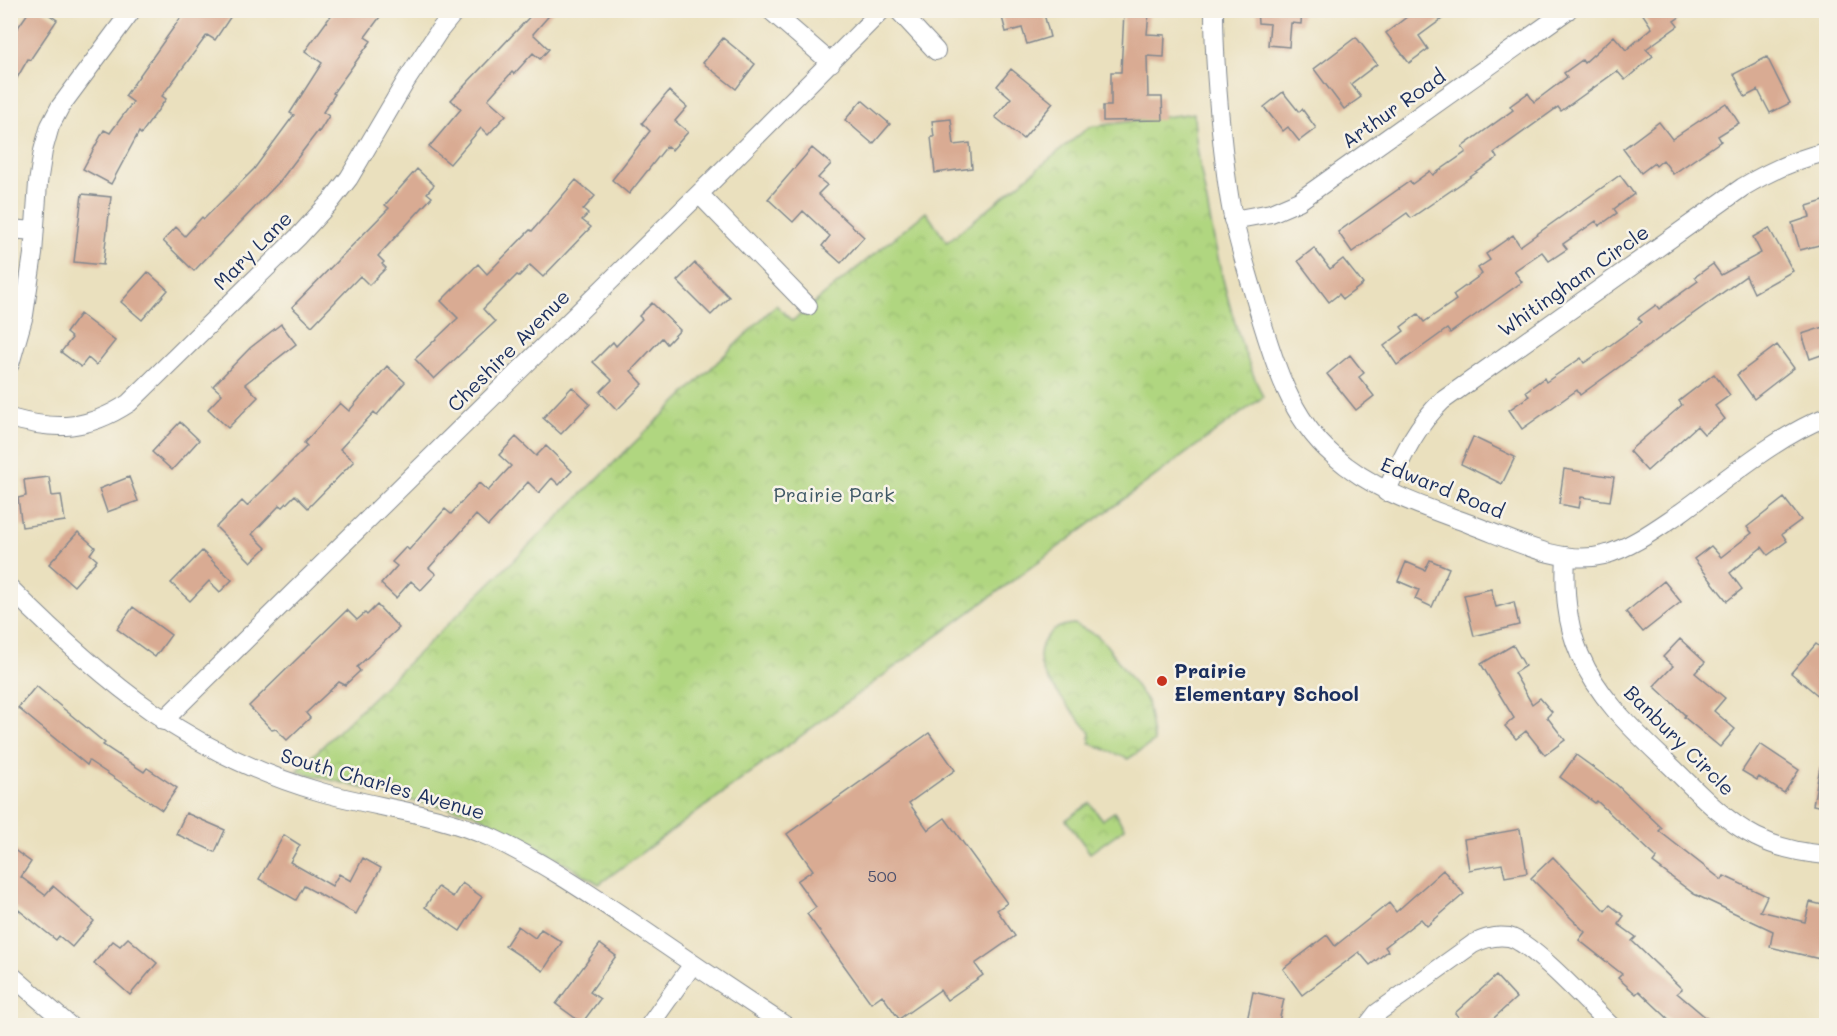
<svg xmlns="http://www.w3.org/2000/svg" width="1837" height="1036" font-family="Mali,sans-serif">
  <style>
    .park { fill: url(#park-crowns); stroke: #66826f; stroke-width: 1.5 }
    .building { fill: #d9ab93 }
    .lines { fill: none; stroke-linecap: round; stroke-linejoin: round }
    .minor-casing { stroke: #82888e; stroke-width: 20 }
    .minor { stroke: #fff; stroke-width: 18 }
    .poi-dot { fill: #c8321e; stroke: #f7f3e8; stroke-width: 2 }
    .labels { text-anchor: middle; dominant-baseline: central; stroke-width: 5; stroke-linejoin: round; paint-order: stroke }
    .number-label { font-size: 16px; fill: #4a4e6b }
    .street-label { font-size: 20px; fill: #1b2f5e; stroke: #f7f3e8 }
    .park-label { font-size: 20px; fill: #405966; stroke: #f7f3e8 }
    .poi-label { font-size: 20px; font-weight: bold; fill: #1b2f5e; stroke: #f7f3e8; text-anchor: start }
  </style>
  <defs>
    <pattern id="park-crowns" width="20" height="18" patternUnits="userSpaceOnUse" patternTransform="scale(1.5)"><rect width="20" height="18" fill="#b0d680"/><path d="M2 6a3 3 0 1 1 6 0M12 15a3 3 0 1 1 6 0" fill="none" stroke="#97b871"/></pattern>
  </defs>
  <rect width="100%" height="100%" fill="#f7f3e8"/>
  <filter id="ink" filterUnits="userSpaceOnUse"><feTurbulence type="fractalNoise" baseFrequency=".0167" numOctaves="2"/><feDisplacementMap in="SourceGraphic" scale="12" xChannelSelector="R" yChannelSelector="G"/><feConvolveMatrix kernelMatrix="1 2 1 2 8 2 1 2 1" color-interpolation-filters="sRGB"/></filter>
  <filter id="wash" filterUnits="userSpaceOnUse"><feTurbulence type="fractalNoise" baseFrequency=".008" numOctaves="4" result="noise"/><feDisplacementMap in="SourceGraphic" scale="24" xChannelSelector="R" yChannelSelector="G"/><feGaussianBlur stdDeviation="1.35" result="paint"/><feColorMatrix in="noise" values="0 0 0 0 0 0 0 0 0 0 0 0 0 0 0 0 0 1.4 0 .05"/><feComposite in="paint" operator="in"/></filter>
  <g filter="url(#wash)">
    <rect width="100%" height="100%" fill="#eae0be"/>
    <path class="park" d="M1194 113C1195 145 1202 176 1208 208 1220 273 1235 337 1263 397L599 884 526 840 471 812 413 801 297 771 776 305 792 321 926 212 947 242 1089 127Z
      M1074 624 1096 635 1105 643 1147 701 1154 742 1128 759 1090 743V732C1075 714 1055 693 1044 673 1038 662 1039 647 1046 638 1053 628 1062 625 1074 624Z
      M1090 803 1102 820 1114 812 1125 828 1090 853 1066 820Z"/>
    <g id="blocks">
      <path class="building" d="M30 10H42L57 20 30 60 28 59 10 90V39Z
        M186 10H235L215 40 207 35 162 96 166 99 141 134 139 132 111 184 83 169 104 130 110 133 133 102 125 96Z
        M335 10H385L365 37 371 41 333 93 335 94 323 112 329 116 319 132 318 131 280 181 194 271 163 241 176 227 185 236 202 217 204 219 254 169 294 115 290 113 322 63 305 51Z
        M536 10H554L533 34 549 49 540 59 533 53 514 74 512 72 488 99 506 115 488 135 481 128 450 164 429 147 461 109 451 100Z
        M1000 10H1043L1050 37 1027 44 1022 28 1006 32Z
        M1257 10H1302L1301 24 1291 23 1289 47 1268 45 1270 24 1258 23Z
        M1416 10H1436L1442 19 1419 36 1428 49 1409 63 1386 33Z
        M1640 10H1690L1674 21 1678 26 1646 49 1653 56 1625 80 1617 71 1561 111 1558 107 1494 153 1497 158 1459 185 1411 218 1407 213 1352 252 1338 232 1410 181 1412 184 1430 171 1433 175 1466 152 1462 147 1513 110 1510 106 1528 93 1534 102 1567 77 1564 73 1582 60 1584 63 1614 36 1626 50 1652 28Z
        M1124 12 1149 13 1147 34 1165 35 1164 57 1147 56 1148 97H1162L1163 120 1103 121V106H1111V72H1121Z
        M1356 37 1377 64 1351 84 1361 97 1344 109 1314 69Z
        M723 38 755 64 736 89 703 63Z
        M1767 57 1790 103 1770 113 1758 90 1745 97 1734 74Z
        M1011 69 1053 103 1023 139 995 117 1011 98 997 86Z
        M669 91 687 107 675 121 688 132 672 150 667 146 629 194 612 180 650 131 642 123Z
        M1283 92 1299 112 1302 109 1316 128 1299 141 1288 127 1283 131 1264 107Z
        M862 100 890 124 873 144 845 120Z
        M1726 103 1739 123 1718 136 1721 141 1673 174 1663 160 1656 166 1654 163 1641 173 1623 149 1659 122 1672 139Z
        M951 119 954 145 970 143 972 168 935 173 931 137H934L932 121Z
        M812 148 831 164 818 178 827 185 818 194 864 237 841 263 822 246 830 236 803 211 793 222 768 199Z
        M417 169 434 185 427 193 432 197 378 256 384 262 382 264 386 268 369 285 360 276 312 326 292 307 389 208 385 205Z
        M1620 175 1634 194 1614 209 1617 213 1599 226 1596 221 1563 244 1567 249 1549 261 1542 252 1514 271 1522 282 1450 333 1447 329 1397 365 1384 346 1404 331 1401 327 1418 314 1424 322 1456 300 1453 295 1482 274 1478 268 1490 260 1486 254 1513 235 1520 246Z
        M576 180 595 196 583 210 588 214 582 220 591 227 543 277 530 265 519 276 517 275 483 309 495 322 434 379 415 359 458 318 441 301 478 264 487 274 530 230 532 231Z
        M82 194 111 197 103 265 74 262Z
        M1827 200V243L1800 250 1792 223 1810 217 1807 206Z
        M1769 228 1793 271 1754 293 1746 276 1580 395 1577 390 1522 429 1509 410 1529 396 1526 391 1544 378 1546 382 1581 358 1584 363 1605 349 1642 322 1638 318 1656 305 1659 309 1698 281 1695 277 1713 264 1721 275 1761 253 1753 237Z
        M1314 248 1330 269 1343 259 1363 284 1343 299 1339 294 1329 302 1298 261Z
        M695 263 729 297 711 315 677 281Z
        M148 272 168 290 142 320 121 302Z
        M652 303 680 330 667 344 662 338 631 371 643 384 617 410 600 392 612 380 593 362 613 342 616 346 642 319 639 316Z
        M80 314 115 341 96 365 88 358 81 367 61 352 72 338 66 333Z
        M281 324 296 344 245 384 258 397 228 428 208 409 222 394 213 386 250 348Z
        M1827 326V353L1810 359 1802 334Z
        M1777 345 1794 368 1754 399 1737 375Z
        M1350 355 1364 373 1359 377 1374 396 1356 410 1327 374Z
        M387 366 405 382 377 415 374 412 340 449 354 461 308 508 295 495 283 507 280 505 252 534 266 548 251 562 216 527 242 501 247 506 307 446 304 443 340 403 349 411Z
        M1714 374 1730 395 1715 406 1725 419 1704 434 1697 426 1647 471 1629 451 1682 405 1679 401Z
        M572 387 590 404 561 434 543 418Z
        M180 422 199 440 172 470 152 452Z
        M516 437 536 456 546 446 572 471 559 485 552 478 539 493 528 482 488 526 476 515 429 568 436 574 421 590 411 581 396 598 381 584 397 566 392 562 406 547 409 550 445 509 451 514 479 483 488 491 511 466 499 455Z
        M1473 437 1515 457 1502 484 1461 464Z
        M1564 469 1614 477 1610 501 1581 497 1579 508 1559 504Z
        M49 477 52 496 61 495 65 521 22 527 18 498 26 496 24 480Z
        M129 477 138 501 107 512 99 489Z
        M1784 498 1801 520 1782 534 1787 541 1768 555 1762 547 1730 573 1742 589 1727 601 1694 559 1711 546 1721 557 1752 533 1747 527Z
        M78 532 95 547 90 554 97 560 74 586 49 564Z
        M202 551 232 580 220 592 209 581 190 601 171 583Z
        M1430 560 1449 568 1432 607 1415 599 1419 590 1398 581 1406 562 1425 570Z
        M1664 581 1681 602 1643 632 1626 612Z
        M1491 589 1496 607 1514 602 1519 625 1474 636 1464 595Z
        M377 605 399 628 357 667 360 671 345 685 339 682 306 713 310 718 287 740 276 729 272 730 249 706 347 610 357 620 365 613 367 615Z
        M133 607 171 635 155 657 117 629Z
        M1680 639 1705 662 1695 673 1725 698 1714 711 1735 729 1720 747 1684 717 1685 715 1654 686 1673 666 1663 657Z
        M1816 644 1827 652V703L1791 673Z
        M1513 645 1525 666 1514 673 1532 704 1540 698 1552 712 1547 717 1565 740 1545 755 1526 731 1516 739 1505 726 1514 718 1481 664Z
        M36 686 105 743 103 745 144 772 147 768 177 788 162 810 89 761 87 765 18 708Z
        M929 733 955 770 909 803 928 830 945 818 1007 903 997 910 1015 936 975 964 983 975 947 1000 940 990 899 1019 882 995 871 1003 807 914 816 907 797 881 813 870 787 834Z
        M1760 744 1799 770 1784 793 1759 777 1757 780 1742 771Z
        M1576 755 1616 784 1662 828 1659 831 1722 880 1724 876 1767 896 1760 911 1805 922 1810 902 1827 906V931L1820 959 1770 947 1773 931 1694 894 1653 863 1657 858 1597 801 1595 803 1560 777Z
        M1820 767 1827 768V808L1813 805Z
        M186 813 225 830 215 852 176 834Z
        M1520 829 1527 873 1505 877 1502 864 1469 870 1464 839Z
        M284 835 300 845 290 862 332 886 339 874 351 881 363 858 381 868 356 914 304 886 296 900 259 879Z
        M10 847 31 862 21 877 45 895 53 886 94 921 72 947 59 936 56 940 10 903Z
        M1553 857 1605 911 1610 905 1624 916 1618 924 1636 937 1632 941 1682 989 1677 993 1716 1026H1676L1639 991 1636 994 1618 978 1622 974 1579 940 1585 932 1531 878Z
        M1443 870 1464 894 1427 926 1421 919 1385 947 1388 951 1370 965 1359 952 1302 995 1283 969 1327 935 1335 946 1389 903 1396 912Z
        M462 883 482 897 460 931 425 907 438 887 453 897Z
        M518 926 535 938 541 929 562 942 543 971 505 946Z
        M128 938 157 963 130 995 94 963 113 941 120 946Z
        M600 944 616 956 590 992 600 999 582 1023 556 1004Z
        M1496 976 1516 998 1485 1026H1466L1455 1013Z
        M1253 992 1284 999 1278 1026H1246Z"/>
    </g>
  </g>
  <g filter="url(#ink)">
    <use href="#blocks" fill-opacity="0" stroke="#82888e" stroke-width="1.5"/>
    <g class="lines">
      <defs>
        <path id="minor" d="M770 10 831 63
          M898 10 936 51
          M1214 10C1214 57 1218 103 1223 149 1226 173 1228 197 1234 221 1240 249 1249 277 1257 305 1273 359 1289 417 1333 455 1372 490 1421 506 1470 524 1511 539 1560 566 1604 555 1632 547 1656 529 1680 513 1726 480 1774 438 1826 417
          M699 194 808 306
          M1233 220 1271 213 1299 201 1568 10
          M10 229 34 231
          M10 364 24 315 33 254 38 183 43 151 50 126 60 107 132 10
          M10 418C56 431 88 430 129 403L299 236 331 201 349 178 406 81 439 31 456 10
          M1386 492C1402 458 1414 428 1442 401L1743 187C1770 171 1796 159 1826 152
          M1566 556C1564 590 1566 623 1580 655 1600 702 1639 735 1675 770 1700 795 1725 821 1756 837 1778 848 1802 853 1826 855
          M10 588C104 682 191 755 321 792 378 808 437 813 492 838 543 862 591 895 639 927 687 960 736 993 786 1026
          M163 721 714 179 882 10
          M10 974 70 1026
          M649 1026 693 964
          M1367 1026 1377 1013 1473 944C1484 938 1496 935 1509 937 1533 943 1590 1006 1611 1026"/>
      </defs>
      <use href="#minor" class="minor-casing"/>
      <use href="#minor" class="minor"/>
    </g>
  </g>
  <circle class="poi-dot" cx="1162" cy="681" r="6"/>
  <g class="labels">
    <g class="number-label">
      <text x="882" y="875">500</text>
    </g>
    <g class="street-label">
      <text transform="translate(1393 108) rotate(-35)">Arthur Road</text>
      <text transform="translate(252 250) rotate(-45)">Mary Lane</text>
      <text transform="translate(1573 280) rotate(-35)">Whitingham Circle</text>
      <text transform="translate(508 350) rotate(-45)">Cheshire Avenue</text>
      <text transform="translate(1443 487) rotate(22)">Edward Road</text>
      <text transform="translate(1680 740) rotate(45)">Banbury Circle</text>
      <text transform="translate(383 783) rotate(16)">South Charles Avenue</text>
    </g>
    <g class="park-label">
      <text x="834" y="494">Prairie Park</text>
    </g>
    <g class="poi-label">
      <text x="1174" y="670">Prairie<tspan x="1174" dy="23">Elementary School</tspan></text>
    </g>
  </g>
  <rect width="1837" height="1036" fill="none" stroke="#f7f3e8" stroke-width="36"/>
</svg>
